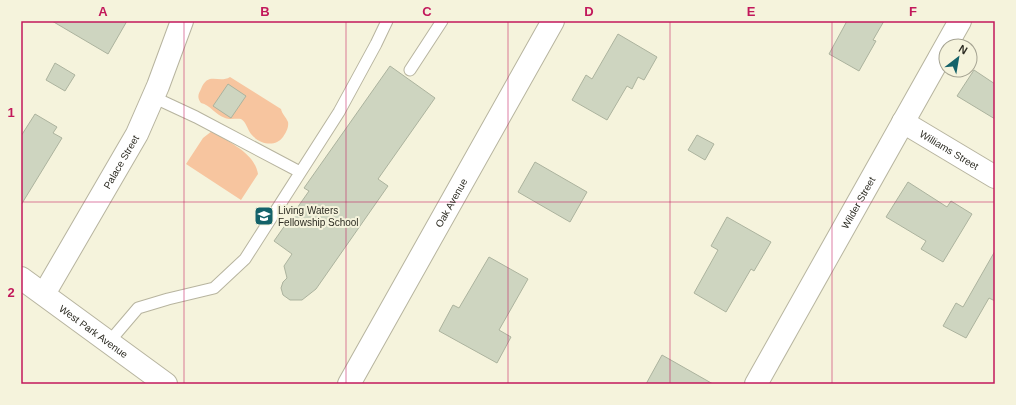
<svg xmlns="http://www.w3.org/2000/svg" width="1016" height="405" font-family="Helvetica,sans-serif">
  <style>
    .green { fill: #f7c59f }
    .building { fill: #ced5c0; stroke: #acb39e }
    .lines { fill: none; stroke-linecap: round; stroke-linejoin: round }
    .lane-casing { stroke: #b7b49f; stroke-width: 13 }
    .street-casing { stroke: #b7b49f; stroke-width: 24 }
    .lane { stroke: #fff; stroke-width: 11 }
    .street { stroke: #fff; stroke-width: 22 }
    .grid { fill: none; stroke: #c2185b; stroke-width: 1; stroke-opacity: 0.55 }
    .labels { text-anchor: middle; dominant-baseline: central; stroke-width: 4; stroke-linejoin: round; paint-order: stroke }
    .street-label { font-size: 10px; fill: #2c2b22; stroke: #f5f3dc }
    .poi-label { font-size: 10px; fill: #2c2b22; stroke: #f5f3dc; text-anchor: start }
    .neatline { fill: none; stroke: #c2185b; stroke-width: 1.5 }
    .grid-label { font-size: 13px; text-anchor: middle; font-weight: bold; fill: #c2185b }
  </style>
  <rect width="100%" height="100%" fill="#f5f3dc"/>
  <path class="green" d="M230 77 281 109C282 114 286 117 288 122 289 127 286 133 283 137 275 148 259 144 251 134 247 129 247 123 241 119 236 118 230 120 225 118 216 115 210 105 201 103 197 97 198 95 201 89 208 71 219 84 230 77Z
    M212 131C228 142 255 153 258 174L241 200 186 164 203 138Z"/>
  <path class="building" d="M52 21H127L108 54Z
    M847 21H884L873 40 876 41 859 71 829 54Z
    M618 34 657 57 644 80 638 77 632 89 627 86 607 120 572 100 586 75 592 79Z
    M55 63 75 75 65 91 46 80Z
    M390 66 435 98 378 179 388 186 316 289 302 300H290L283 295 281 288 283 282 287 278 284 266 292 254 274 241 309 191 304 188Z
    M974 70 995 84V119L957 96Z
    M228 84 246 96 231 118 213 106Z
    M35 114 57 127 53 133 62 138 21 205V136Z
    M697 135 714 144 705 160 688 150Z
    M535 162 587 192 570 222 518 192Z
    M908 182 947 207 951 201 972 214 943 262 921 249 926 241 886 217Z
    M727 217 771 242 754 271 751 269 726 312 694 293 718 250 711 246Z
    M995 251V301L989 298 966 338 943 326 956 303 963 307Z
    M489 257 528 279 499 330 511 337 497 363 439 331 453 305 459 308Z
    M662 355 713 384H646Z"/>
  <g class="lines">
    <defs>
      <path id="lane" d="M410 70 442 21
        M153 97 196 117 300 172
        M109 342 138 308 168 299 214 288 245 259 339 112 376 44 387 21"/>
      <g id="street">
        <path id="s1" d="M903 122 995 177"/>
        <path id="s2" d="M21 278 166 384"/>
        <path id="s3" d="M44 294 137 134 158 86 182 21"/>
        <path id="s4" d="M349 384 553 21"/>
        <path id="s5" d="M756 384 960 21"/>
      </g>
    </defs>
    <use href="#lane" class="lane-casing"/>
    <use href="#street" class="street-casing"/>
    <use href="#lane" class="lane"/>
    <use href="#street" class="street"/>
  </g>
  <path class="grid" d="M184 21V384M346 21V384M508 21V384M670 21V384M832 21V384M21 202H995"/>
  <defs>
    <symbol id="school-square" viewBox="-11 -11 22 22"><rect x="-9" y="-9" width="18" height="18" rx="4" fill="#14626a" stroke="#f5f3dc"/><path d="M0-5L7-2L0 1L-7-2ZM-4 1L0 2.5L4 1V4Q0 6-4 4Z" fill="#fff"/></symbol>
  </defs>
  <g fill-rule="evenodd">
    <use href="#school-square" x="253" y="205" width="22" height="22"/>
  </g>
  <g class="labels">
    <g class="street-label">
      <text stroke="none"><textPath href="#s1" startOffset="54">Williams Street</textPath></text>
      <text stroke="none"><textPath href="#s3" startOffset="153">Palace Street</textPath></text>
      <text stroke="none"><textPath href="#s4" startOffset="208">Oak Avenue</textPath></text>
      <text stroke="none"><textPath href="#s5" startOffset="208">Wilder Street</textPath></text>
      <text stroke="none"><textPath href="#s2" startOffset="90">West Park Avenue</textPath></text>
    </g>
    <g class="poi-label">
      <text x="278" y="210">Living Waters<tspan x="278" dy="12">Fellowship School</tspan></text>
    </g>
  </g>
  <rect width="1016" height="405" fill="none" stroke="#f5f3dc" stroke-width="44"/>
  <g transform="translate(958 58) rotate(31)"><circle r="19" fill="#f5f3dc" stroke="#a5a392"/>
  <path d="M0-3L7 15L0 10L-7 15Z" fill="#14626a"/>
  <text y="-6" font-size="11" font-weight="bold" text-anchor="middle" fill="#2c2b22">N</text>
  </g>
  <rect x="22" y="22" width="972" height="361" class="neatline"/>
  <g class="grid-label">
    <text x="103" y="16">A</text>
    <text x="265" y="16">B</text>
    <text x="427" y="16">C</text>
    <text x="589" y="16">D</text>
    <text x="751" y="16">E</text>
    <text x="913" y="16">F</text>
    <text x="11" y="117">1</text>
    <text x="11" y="297">2</text>
  </g>
</svg>
